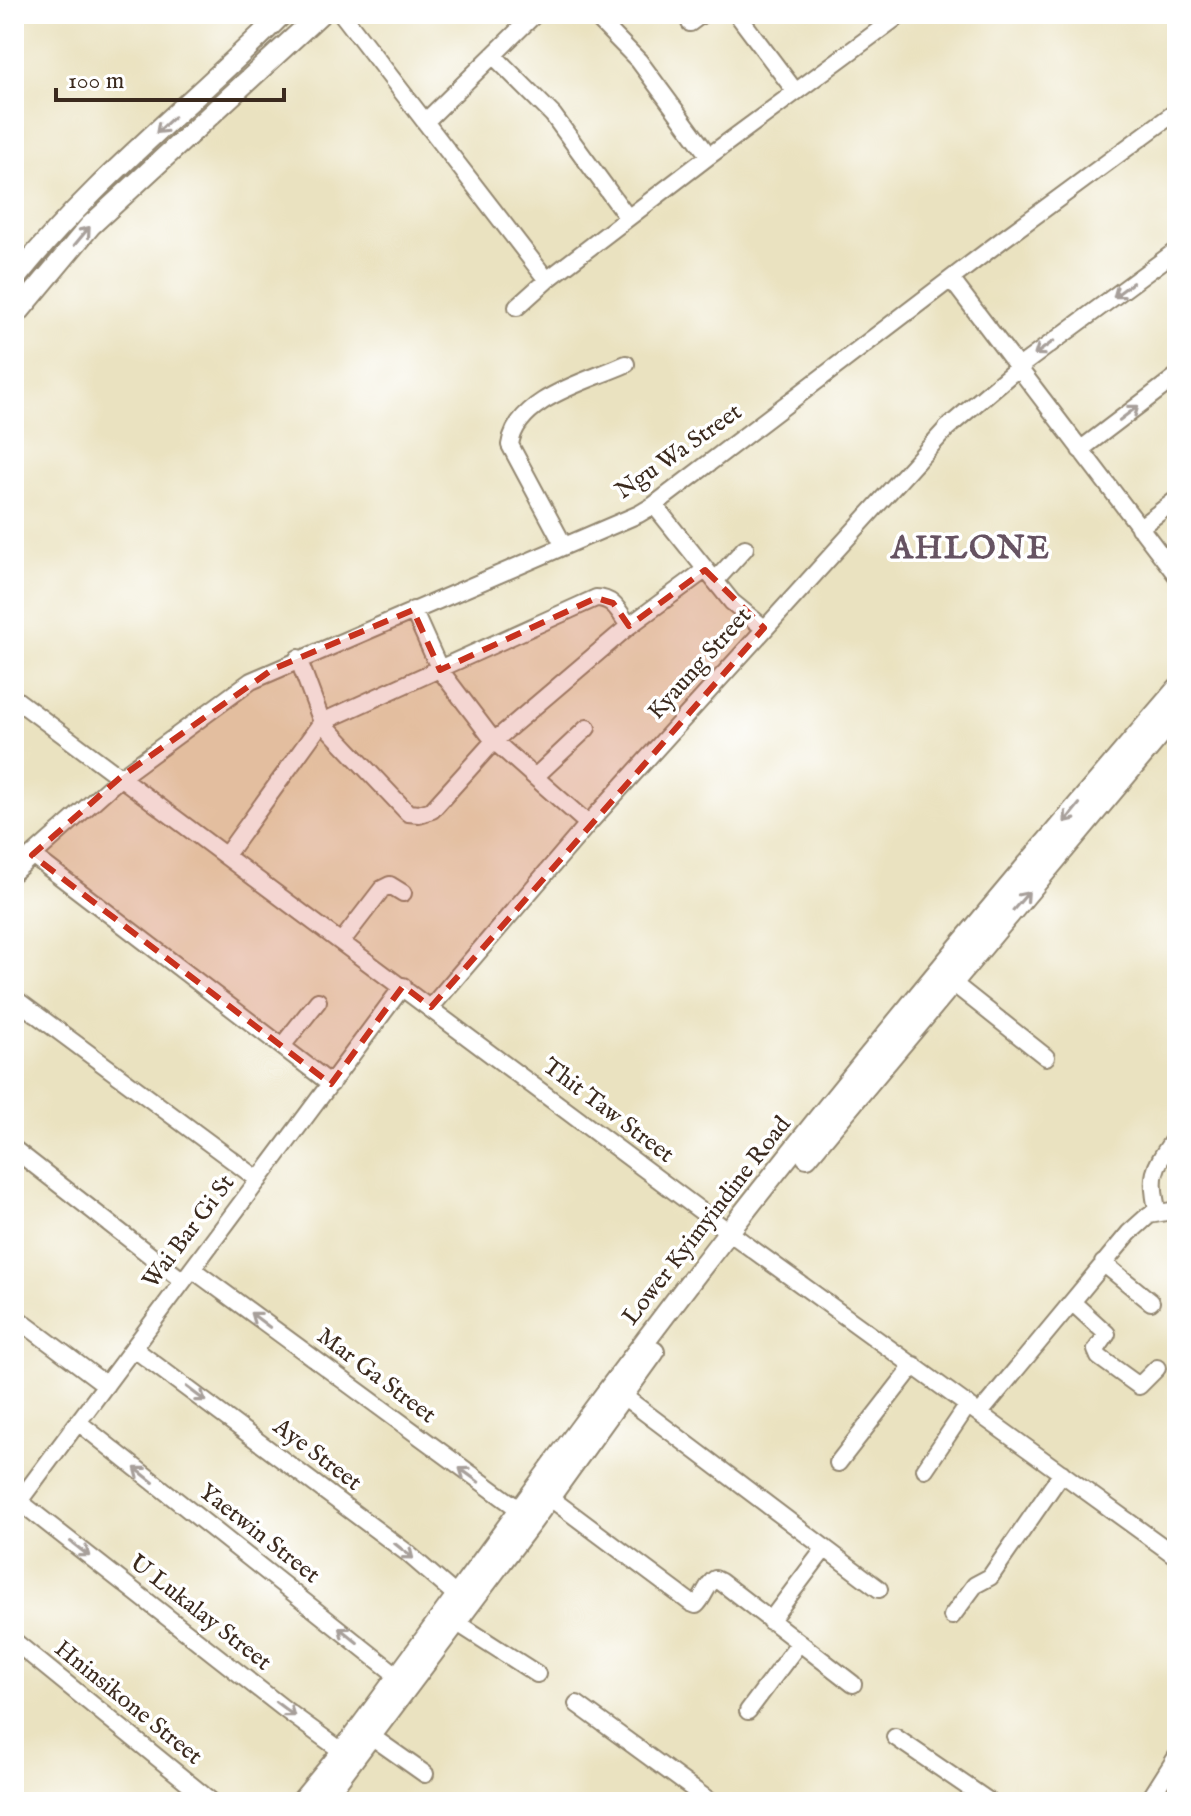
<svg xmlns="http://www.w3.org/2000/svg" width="1191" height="1816" font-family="'IM FELL English',serif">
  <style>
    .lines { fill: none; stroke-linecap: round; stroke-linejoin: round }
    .minor-casing { stroke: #92866f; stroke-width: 20 }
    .major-casing { stroke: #92866f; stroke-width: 24 }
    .minor { stroke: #fff; stroke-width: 16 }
    .major { stroke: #fff; stroke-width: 20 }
    .oneway { stroke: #a79f9a }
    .marked { fill: #c8321e; fill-opacity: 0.2; stroke: #c8321e; stroke-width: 6; stroke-dasharray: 16 10; stroke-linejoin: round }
    .labels { text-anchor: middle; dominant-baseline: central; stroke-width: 7; stroke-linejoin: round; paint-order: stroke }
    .street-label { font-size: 24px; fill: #3b2a1e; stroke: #fff }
    .district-label { font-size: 32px; font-weight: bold; letter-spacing: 2px; fill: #665362; stroke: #fff }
  </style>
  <rect width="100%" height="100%" fill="#fff"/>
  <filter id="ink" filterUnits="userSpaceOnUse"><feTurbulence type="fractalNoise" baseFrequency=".0125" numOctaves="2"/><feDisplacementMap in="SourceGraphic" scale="16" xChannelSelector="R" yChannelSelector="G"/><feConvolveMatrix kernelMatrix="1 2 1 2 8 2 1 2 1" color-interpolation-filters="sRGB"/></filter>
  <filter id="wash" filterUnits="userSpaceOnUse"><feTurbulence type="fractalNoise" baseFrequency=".006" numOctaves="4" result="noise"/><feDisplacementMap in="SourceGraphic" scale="32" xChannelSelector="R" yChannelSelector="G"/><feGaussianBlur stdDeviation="1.8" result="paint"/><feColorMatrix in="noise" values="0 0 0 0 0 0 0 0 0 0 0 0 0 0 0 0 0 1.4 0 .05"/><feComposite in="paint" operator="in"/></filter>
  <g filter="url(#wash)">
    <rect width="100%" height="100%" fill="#eae2c0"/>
  </g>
  <g filter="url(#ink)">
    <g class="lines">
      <defs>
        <path id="minor" d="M342 14 547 280
          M593 14 639 61 709 156
          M737 14 795 91
          M690 23 702 14
          M493 55 553 115 628 218
          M425 122 535 14
          M951 279 1177 576
          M517 307 547 280 709 156 901 14
          M1080 450 1177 376
          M654 505 732 602 764 628
          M1139 528 1177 499
          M564 546 510 445C516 398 589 381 626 364
          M715 581 745 548
          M413 610 440 670 494 741 588 824
          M298 658 322 722 408 813 419 814 432 810 494 741 629 626 705 570
          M14 698 737 1238 1177 1557
          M535 777 587 728
          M32 855 331 1084
          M226 855 322 722 596 598C614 598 619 612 629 626
          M14 872 122 776 251 681 639 514 654 505 1002 240 1177 111
          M342 941 382 889 390 885 403 893
          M944 976 1046 1057
          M14 998 259 1180
          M431 1007 588 824 947 428 1019 367 1177 250
          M282 1046 318 1001
          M14 1149 183 1281
          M1158 1213C1148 1172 1155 1167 1177 1134
          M1103 1263 1151 1302
          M192 1269 528 1516
          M1072 1302 1107 1334 1096 1350 1099 1357 1139 1386 1157 1368
          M14 1316 106 1385
          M133 1348 406 1552 465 1603
          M614 1391 622 1395 879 1589
          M980 1413 1129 1233 1149 1215 1177 1210
          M78 1422 398 1676 409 1682
          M838 1463 914 1365
          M925 1469 968 1405
          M541 1491 691 1603 696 1605C704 1598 706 1585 715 1579L721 1582 853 1684
          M19 1501 287 1711 350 1757
          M14 1508 403 986
          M952 1616 975 1585 990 1577 1062 1473
          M770 1621 825 1548
          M456 1622 537 1674
          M14 1641 212 1802
          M577 1704 711 1802
          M748 1711 799 1643
          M371 1736 425 1774
          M895 1737 990 1802
          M1148 1802 1177 1756"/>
        <path id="major" d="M14 280C92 181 194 103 282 14
          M14 317 90 226 320 14
          M807 1157 1177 714
          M301 1802 342 1752C470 1579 595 1404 727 1234 872 1048 1023 868 1177 689
          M321 1802 533 1520 654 1352"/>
      </defs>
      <use href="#minor" class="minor-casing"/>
      <use href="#major" class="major-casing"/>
      <use href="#minor" class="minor"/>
      <use href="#major" class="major"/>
    </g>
    <defs><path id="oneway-shaft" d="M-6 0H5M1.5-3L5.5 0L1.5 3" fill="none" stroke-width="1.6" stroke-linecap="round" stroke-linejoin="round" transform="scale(2)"/></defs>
    <g class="oneway">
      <use href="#oneway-shaft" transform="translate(165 125) rotate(137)"/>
      <use href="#oneway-shaft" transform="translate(82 236) rotate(-50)"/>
      <use href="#oneway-shaft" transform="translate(1123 290) rotate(143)"/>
      <use href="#oneway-shaft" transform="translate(1044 348) rotate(144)"/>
      <use href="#oneway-shaft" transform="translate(1129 413) rotate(-37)"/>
      <use href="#oneway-shaft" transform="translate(1072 813) rotate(129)"/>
      <use href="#oneway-shaft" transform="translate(1021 901) rotate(-49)"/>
      <use href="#oneway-shaft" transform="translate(260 1320) rotate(-143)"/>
      <use href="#oneway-shaft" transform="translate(196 1394) rotate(37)"/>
      <use href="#oneway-shaft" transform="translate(144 1475) rotate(-142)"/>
      <use href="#oneway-shaft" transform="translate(469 1475) rotate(-144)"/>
      <use href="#oneway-shaft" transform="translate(80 1549) rotate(38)"/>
      <use href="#oneway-shaft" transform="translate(404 1551) rotate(39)"/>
      <use href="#oneway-shaft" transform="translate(348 1635) rotate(-141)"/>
      <use href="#oneway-shaft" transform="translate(285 1709) rotate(37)"/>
    </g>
  </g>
  <path class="marked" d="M705 570 764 628 431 1007 403 986 331 1084 32 855 122 776 273 669 413 610 440 670 596 598 613 603 629 626Z"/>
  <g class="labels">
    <g class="street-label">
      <text transform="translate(679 452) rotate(-35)">Ngu Wa Street</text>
      <text transform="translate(700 664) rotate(-48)">Kyaung Street</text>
      <text transform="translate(608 1111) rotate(37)">Thit Taw Street</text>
      <text transform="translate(707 1221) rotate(-52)">Lower Kyimyindine Road</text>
      <text transform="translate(189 1232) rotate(-53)">Wai Bar Gi St</text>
      <text transform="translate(376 1376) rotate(37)">Mar Ga Street</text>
      <text transform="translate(317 1455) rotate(37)">Aye Street</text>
      <text transform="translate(259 1534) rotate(38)">Yaetwin Street</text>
      <text transform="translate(200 1613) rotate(38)">U Lukalay Street</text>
      <text transform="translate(128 1703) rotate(39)">Hninsikone Street</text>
    </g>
    <g class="district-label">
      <text x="971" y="549">AHLONE</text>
    </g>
  </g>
  <rect width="1191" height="1816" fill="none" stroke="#fff" stroke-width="48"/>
  <path d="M56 88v12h228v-12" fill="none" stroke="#3b2a1e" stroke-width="4"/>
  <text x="68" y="88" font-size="24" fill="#3b2a1e" stroke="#ffffff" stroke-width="6" paint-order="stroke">100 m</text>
</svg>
